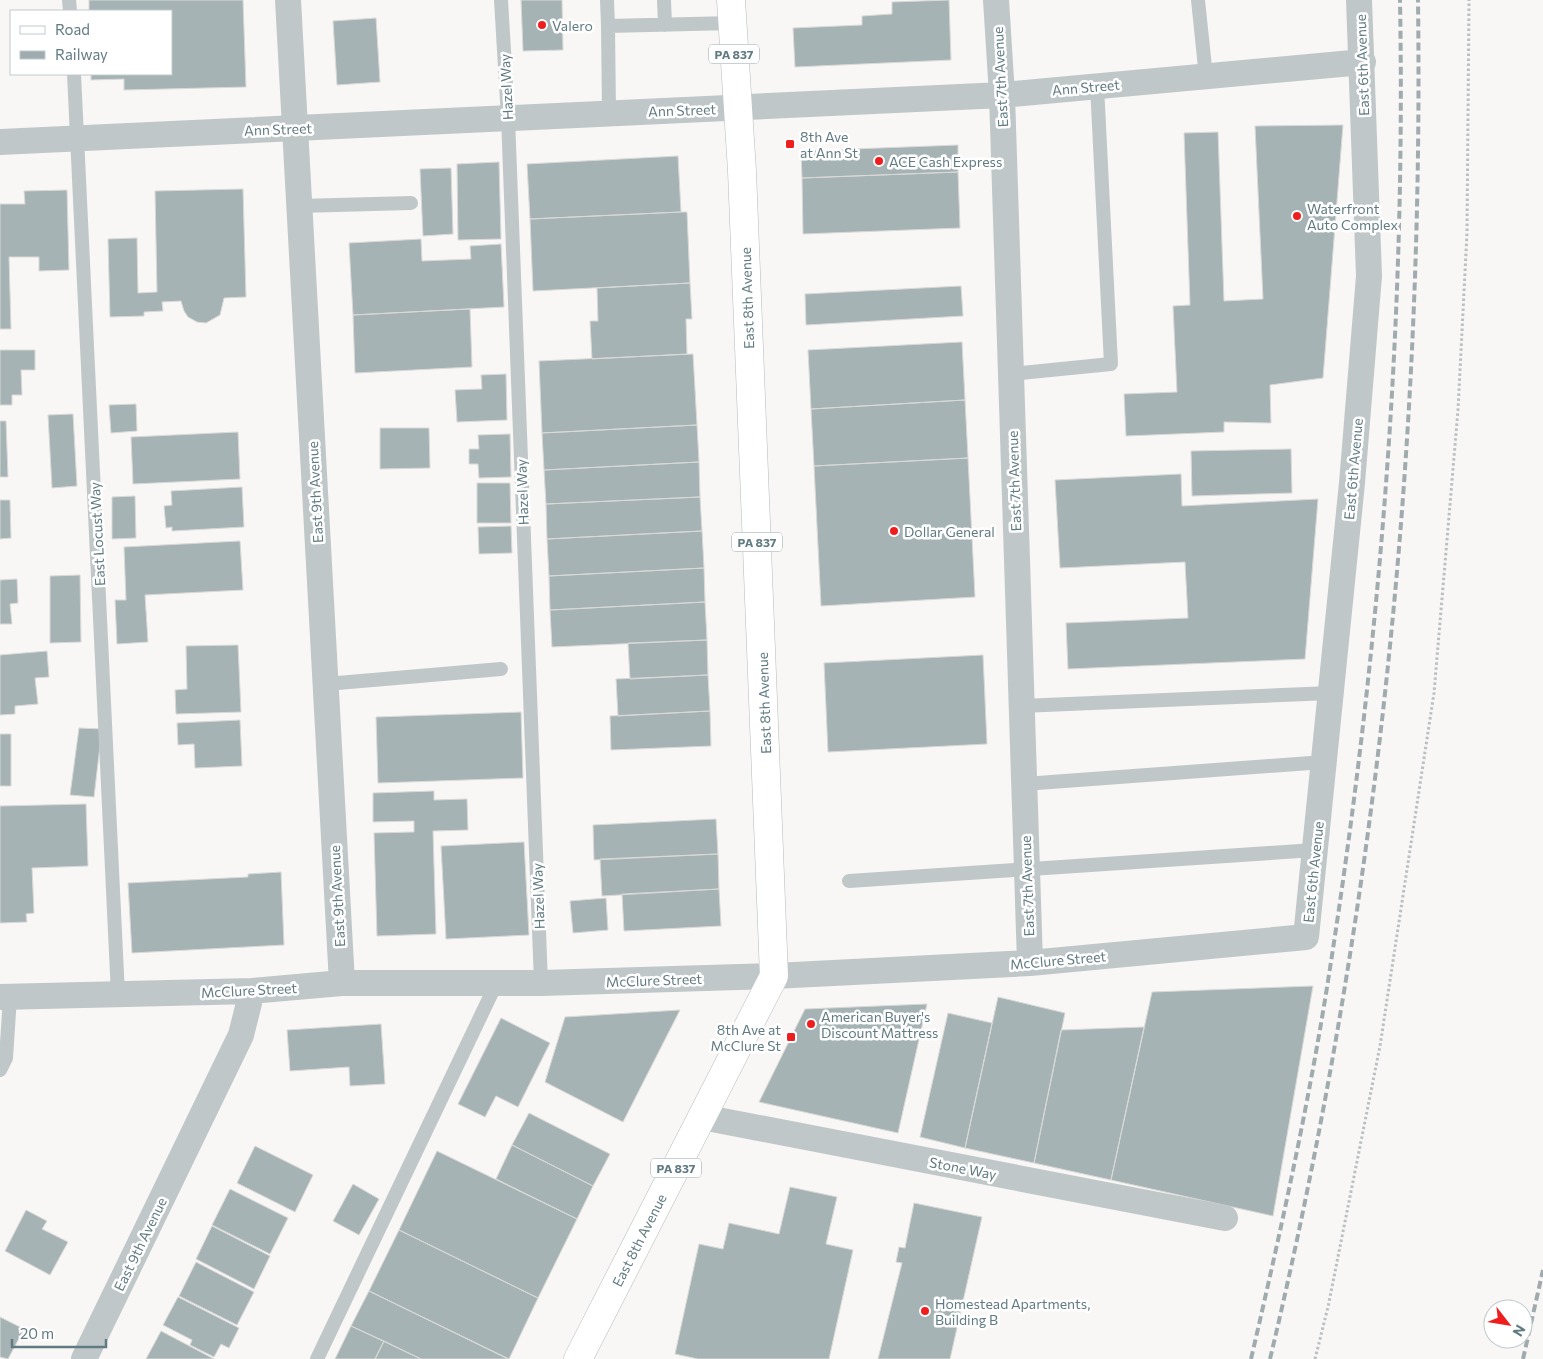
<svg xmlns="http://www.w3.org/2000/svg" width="1543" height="1359" font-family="Commissioner,sans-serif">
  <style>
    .building { fill: #a5b3b5; stroke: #dad9d7 }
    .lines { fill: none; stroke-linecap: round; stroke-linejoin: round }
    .primary-casing { stroke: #b3bbbd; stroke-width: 29 }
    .path { stroke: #babfc1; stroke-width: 3; stroke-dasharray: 2.5 2.5; stroke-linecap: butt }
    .service { stroke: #c0c7c9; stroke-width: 14 }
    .minor { stroke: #c0c7c9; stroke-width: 26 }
    .primary { stroke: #fff; stroke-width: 28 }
    .rail { stroke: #9fabae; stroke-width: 4; stroke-dasharray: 8 4; stroke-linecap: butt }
    .poi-dot { fill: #ef1e1e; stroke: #fff; stroke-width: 2 }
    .labels { text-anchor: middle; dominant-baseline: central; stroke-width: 5; stroke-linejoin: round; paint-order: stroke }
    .shield { fill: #fff; stroke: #90a3a8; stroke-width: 1 }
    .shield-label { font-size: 12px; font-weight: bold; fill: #617b82 }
    .poi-label { font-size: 14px; fill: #617b82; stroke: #fff; text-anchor: start }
    .street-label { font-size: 14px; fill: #617b82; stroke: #fff }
  </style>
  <rect width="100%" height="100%" fill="#f8f7f5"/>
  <path class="building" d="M89 0H243L246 87 124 90V79L91 80V74H171V11H89Z
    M521 0H562L563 50 523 51Z
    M949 0 951 60 795 67 793 28 862 25V16L892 14V2Z
    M376 18 380 82 337 85 333 21Z
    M1343 125 1323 378 1270 385 1271 423 1224 422V432L1126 436 1124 394 1177 392 1173 306 1190 305 1184 133 1218 132 1224 301 1263 299 1255 126Z
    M958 145V172L802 178 801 151Z
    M678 156 681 212 530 219 527 164Z
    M499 162 501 239 458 240 457 164Z
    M451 168 453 234 423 236 420 169Z
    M958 172 960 228 803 234 802 178Z
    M243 189 246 297 224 298 220 315 206 323 197 322 188 317 184 311 181 301 162 302 163 311 144 312V316L110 317 108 239 137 238 138 293 157 292 155 191Z
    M67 190 69 270 39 271V257H9L11 329H0V204H25L24 191Z
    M681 212H687L690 283 533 291 530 219Z
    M421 239 422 261 471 259 470 246 501 244 504 307 353 315 349 243Z
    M690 283 692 319H686L687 354 592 359 590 321H598L597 288Z
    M961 286 963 316 806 325 805 294Z
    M470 309 472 367 355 373 353 315Z
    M962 342 965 400 811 409 808 350Z
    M0 350H35V370H21L22 395H12V405H0Z
    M693 354 697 425 542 433 539 361Z
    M506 374 507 420 457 422 455 390 482 389 481 375Z
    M965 400 968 458 814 466 811 409Z
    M136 404 137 431 111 433 109 405Z
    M73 414 77 486 52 488 48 415Z
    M0 421H6L8 477H0Z
    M697 425 699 462 544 470 542 433Z
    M380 428H429L430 468 380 469Z
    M238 432 240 479 133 484 131 437Z
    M510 434 511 477 479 478 478 464H469V449H479L478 435Z
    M1291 449 1292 493 1192 496 1191 451Z
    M968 458 975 597 821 606 814 466Z
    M699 462 700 497 546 504 544 470Z
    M1181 474 1182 506 1318 499 1305 659 1068 669 1066 623 1188 618 1185 562 1060 568 1055 480Z
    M477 483H510L511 523H477Z
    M242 487 244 527 172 531V527L166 528 164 506 172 505 171 491Z
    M135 496 136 538 112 539V497Z
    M700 497 702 531 547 539 546 504Z
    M0 500H10L11 538 0 539Z
    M511 526 512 553 479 554 478 527Z
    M702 531 704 568 549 576 547 539Z
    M240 541 243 590 145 595 148 642 117 644 115 600H126L124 547Z
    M704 568 705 602 550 610 549 576Z
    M80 575 81 642 50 643V576Z
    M17 579 18 603 10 604 12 624H0V580Z
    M705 602 707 640 552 647 550 610Z
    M707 640 708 675 630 679 628 643Z
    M238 645 241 712 176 714 175 690 187 689 186 646Z
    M47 651 49 677 35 678 38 704 15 706V714L0 715V655Z
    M983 655 987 744 828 752 824 663Z
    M708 675 710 711 618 716 616 679Z
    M710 711 711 746 611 750 610 716Z
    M521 712 523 778 378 783 376 717Z
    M240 720 242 766 195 768 194 744 178 745 177 723Z
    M79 728 102 729 94 797 70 795Z
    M0 734H11V786H0Z
    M434 791V800L467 799 468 830 433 831 436 934 377 936 374 833 414 832V821L373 822V793Z
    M86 804 88 866 32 868 34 913 26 914 27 922 0 923V806Z
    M716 819 718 854 594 860 593 825Z
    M524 842 529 935 446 939 441 846Z
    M718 854 719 889 602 896 600 859Z
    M281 872 284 945 132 953 128 883 248 877V874Z
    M719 889 721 926 624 931 622 894Z
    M606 898 608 930 573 933 570 901Z
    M1313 986 1273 1216 1111 1180 1152 992Z
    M998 997 1065 1013 1034 1163 965 1148Z
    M927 1004 898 1133 759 1102 805 1009Z
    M680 1010 623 1122 545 1082 565 1017Z
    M948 1013 992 1023 965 1148 920 1137Z
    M501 1018 550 1043 518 1107 496 1096 485 1117 458 1104Z
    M381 1024 385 1084 350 1086 349 1067 290 1071 287 1030Z
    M1144 1027 1111 1180 1034 1163 1061 1030Z
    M529 1113 610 1154 593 1186 512 1145Z
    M512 1145 593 1186 577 1219 496 1179Z
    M255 1146 313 1175 295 1212 237 1183Z
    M437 1151 577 1219 538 1298 399 1230Z
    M353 1184 379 1199 359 1235 333 1221Z
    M790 1187 837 1197 826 1244 853 1250 829 1359H698L675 1354 699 1244 723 1249 729 1223 779 1234Z
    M230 1189 288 1218 270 1254 212 1225Z
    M914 1203 982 1217 950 1359H878L902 1263 896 1262 899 1247 905 1248Z
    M26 1210 47 1221 42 1229 68 1242 50 1275 5 1251Z
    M212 1226 270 1256 254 1289 196 1259Z
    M399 1230 538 1298 509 1359 369 1291Z
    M196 1262 254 1292 237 1325 179 1296Z
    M369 1291 508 1359H421L351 1326Z
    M178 1297 239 1328 229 1348 221 1344 214 1357 190 1345 192 1340 163 1325Z
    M0 1317 24 1329 8 1359 0 1357Z
    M351 1326 384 1341 375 1359H335Z
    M161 1331 214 1359H146Z
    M384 1341 421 1359H375Z"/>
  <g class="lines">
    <defs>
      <path id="primary" d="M578 1359 774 976 742 171 731 0"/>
    </defs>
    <use href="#primary" class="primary-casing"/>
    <path class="path" d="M1315 1359 1328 1307 1380 1046 1434 693 1458 410 1467 233 1469 0"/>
    <path class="service" d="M69 0 70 11
      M501 0 508 118 541 983
      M607 0 608 26 732 23
      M664 0 665 25
      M1198 0 1206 77
      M608 26 609 113
      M74 74 118 995
      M299 206 411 203
      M1011 374 1111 364 1097 86
      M326 684 501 669
      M1021 706 1331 693
      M1024 784 1324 762
      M849 881 1315 850
      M0 1070 6 1058 10 997
      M317 1359 496 984"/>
    <path class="minor" d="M288 0 342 983
      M996 0 1002 95 1030 963
      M0 142 1002 95 1363 62
      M0 997 252 991 342 983H541L774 976 1030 963 1306 937 1352 483 1369 276 1359 0
      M702 1117 1225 1218
      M84 1359 241 1035 252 991"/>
    <use href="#primary" class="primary"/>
    <path class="rail" d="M1251 1359C1280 1234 1308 1108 1328 981 1379 657 1406 328 1400 0
      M1270 1359C1376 914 1424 457 1418 0
      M1523 1359 1543 1270"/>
  </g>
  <g class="poi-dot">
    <circle cx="542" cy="25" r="5"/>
    <rect x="785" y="139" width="10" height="10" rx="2.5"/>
    <circle cx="879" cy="161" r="5"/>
    <circle cx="1297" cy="216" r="5"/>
    <circle cx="894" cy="531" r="5"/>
    <circle cx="811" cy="1024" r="5"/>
    <rect x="786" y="1032" width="10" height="10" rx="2.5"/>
    <circle cx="925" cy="1311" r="5"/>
  </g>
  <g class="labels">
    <g class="shield">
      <rect x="709" y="44.5" width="50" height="19" rx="4"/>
      <rect x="732" y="532.5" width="50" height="19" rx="4"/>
      <rect x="651" y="1158.5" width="50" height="19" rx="4"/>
    </g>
    <g class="shield-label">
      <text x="734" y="54">PA 837</text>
      <text x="757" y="542">PA 837</text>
      <text x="676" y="1168">PA 837</text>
    </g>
    <g class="poi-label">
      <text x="552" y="25">Valero</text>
      <text x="800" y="136">8th Ave<tspan x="800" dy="16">at Ann St</tspan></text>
      <text x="889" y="161">ACE Cash Express</text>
      <text x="1307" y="208">Waterfront<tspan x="1307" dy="16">Auto Complex</tspan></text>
      <text x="904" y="531">Dollar General</text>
      <text x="821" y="1016">American Buyer's<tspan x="821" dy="16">Discount Mattress</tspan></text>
      <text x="781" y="1029" text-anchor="end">8th Ave at<tspan x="781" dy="16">McClure St</tspan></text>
      <text x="935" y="1303">Homestead Apartments,<tspan x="935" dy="16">Building B</tspan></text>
    </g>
    <g class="street-label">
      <text transform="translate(1362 65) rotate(-92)">East 6th Avenue</text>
      <text transform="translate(1000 77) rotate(-93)">East 7th Avenue</text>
      <text transform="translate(506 87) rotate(-93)">Hazel Way</text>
      <text transform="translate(1086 87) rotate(-5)">Ann Street</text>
      <text transform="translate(682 110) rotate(-2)">Ann Street</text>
      <text transform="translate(278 129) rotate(-2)">Ann Street</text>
      <text transform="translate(747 298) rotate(-92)">East 8th Avenue</text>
      <text transform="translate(1353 469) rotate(-85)">East 6th Avenue</text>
      <text transform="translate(1014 481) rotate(-92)">East 7th Avenue</text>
      <text transform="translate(315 492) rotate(-93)">East 9th Avenue</text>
      <text transform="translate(522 492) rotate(-92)">Hazel Way</text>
      <text transform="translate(97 534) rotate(-93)">East Locust Way</text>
      <text transform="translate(764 703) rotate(-92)">East 8th Avenue</text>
      <text transform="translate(1313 872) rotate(-84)">East 6th Avenue</text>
      <text transform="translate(1027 886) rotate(-92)">East 7th Avenue</text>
      <text transform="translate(337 896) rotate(-93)">East 9th Avenue</text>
      <text transform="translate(538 896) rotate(-92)">Hazel Way</text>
      <text transform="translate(1058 960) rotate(-5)">McClure Street</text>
      <text transform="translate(654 980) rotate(-2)">McClure Street</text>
      <text transform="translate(249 990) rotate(-3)">McClure Street</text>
      <text transform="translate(963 1168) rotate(11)">Stone Way</text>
      <text transform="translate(639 1240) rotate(-63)">East 8th Avenue</text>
      <text transform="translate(140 1244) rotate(-64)">East 9th Avenue</text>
    </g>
  </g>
  <rect x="10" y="10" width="162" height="65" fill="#ffffff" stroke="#c0cacd"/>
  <rect x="20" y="26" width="25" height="8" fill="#ffffff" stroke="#c0cacd"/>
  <text x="55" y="35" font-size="15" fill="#617b82">Road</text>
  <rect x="20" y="51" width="25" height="8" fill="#9fabae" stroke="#c0cacd"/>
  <text x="55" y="60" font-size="15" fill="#617b82">Railway</text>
  <g transform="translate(1508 1324) rotate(121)"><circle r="24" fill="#ffffff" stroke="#c0cacd"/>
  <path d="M0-4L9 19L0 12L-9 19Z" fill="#ef1e1e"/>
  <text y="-8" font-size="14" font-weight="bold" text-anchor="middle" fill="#617b82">N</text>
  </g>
  <path d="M12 1339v8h94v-8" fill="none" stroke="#617b82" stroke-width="2.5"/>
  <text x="20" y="1339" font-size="15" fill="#617b82" stroke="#ffffff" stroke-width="4" paint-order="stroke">20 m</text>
</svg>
